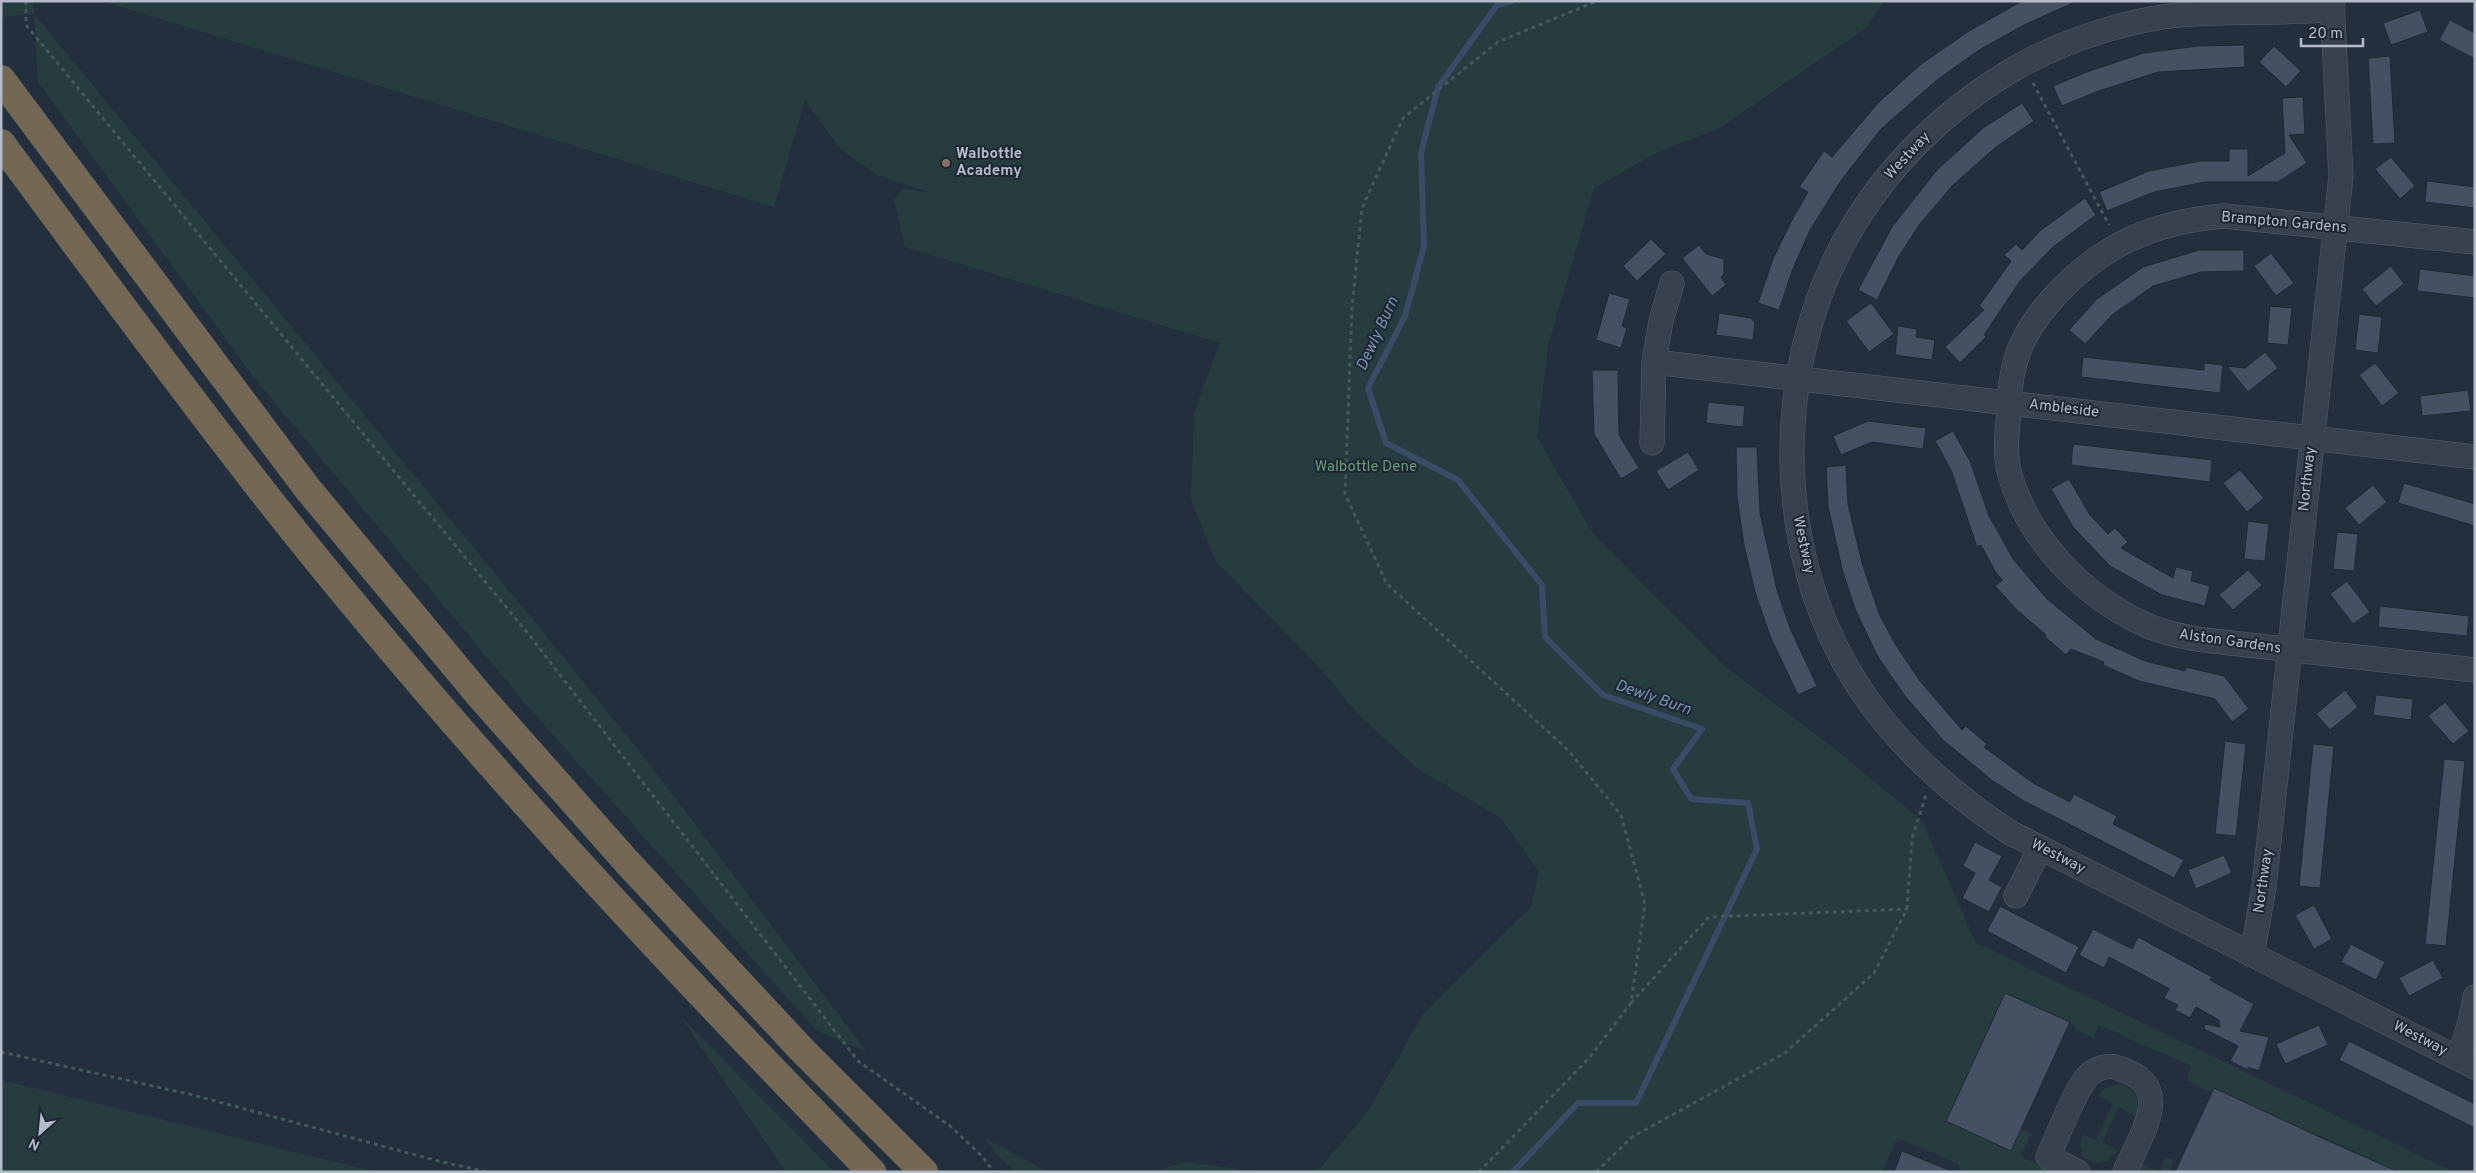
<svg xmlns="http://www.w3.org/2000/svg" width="2476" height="1173" font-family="Overpass,sans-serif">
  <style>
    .green { fill: #263c3f }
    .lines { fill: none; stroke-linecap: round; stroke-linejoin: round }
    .stream { stroke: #394c67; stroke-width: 6 }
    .building { fill: #455162; stroke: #1f2835 }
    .minor-casing { stroke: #565f6c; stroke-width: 25 }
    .highway-casing { stroke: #434c59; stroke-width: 29 }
    .path { stroke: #44595c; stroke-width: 3; stroke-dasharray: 4 4; stroke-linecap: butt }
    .minor { stroke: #38414e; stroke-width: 24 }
    .highway { stroke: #746855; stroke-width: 28 }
    .education-dot { fill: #8d6e63; stroke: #1d2633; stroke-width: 2 }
    .labels { text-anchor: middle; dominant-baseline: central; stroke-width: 4; stroke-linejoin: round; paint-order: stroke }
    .poi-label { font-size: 15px; font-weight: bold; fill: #b4bcc9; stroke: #1d2633; text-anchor: start }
    .street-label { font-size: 15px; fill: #b4bcc9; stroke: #1d2633 }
    .park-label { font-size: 15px; fill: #6b9a76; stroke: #1d2633 }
    .water-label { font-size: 16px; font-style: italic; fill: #7c92b1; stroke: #1d2633 }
  </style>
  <rect width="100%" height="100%" fill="#242f3e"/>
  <path class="green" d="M1 1H34V14L539 627 644 757 867 1052 816 1030 529 708 256 380 38 82 34 14 1 17Z
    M102 1H1884L1866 28 1718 129 1658 152 1594 188 1548 346 1537 437 1592 532 1722 664 1835 749 1922 821 1976 943 2454 1172H2399L2307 1130 2287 1172 2290 1123 2214 1088 2211 1093 2186 1080 2191 1066 2099 1025 2093 1038 2077 1030 2070 1022 2005 993 1946 1121 2021 1129 2031 1133 2021 1156 2053 1172H1967L1959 1169V1164L1897 1138 1882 1172H1307L1320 1168 1369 1110 1423 1014 1531 907 1539 872 1501 818 1418 769 1359 715 1324 673 1216 561 1191 500 1194 412 1220 343 905 247 894 199 902 189 928 192 875 174 840 148 805 100 774 207Z
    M680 1016 835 1172H786Z
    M1 1080 377 1172H1Z
    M2121 1084C2135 1090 2142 1100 2135 1115L2119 1107 2103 1142 2118 1150 2107 1161 2095 1163 2082 1156 2080 1145 2082 1134 2096 1140 2113 1103 2098 1096C2103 1087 2111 1086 2121 1084Z
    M985 1138 1048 1172H1016L998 1156Z
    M2166 1157 2173 1160 2169 1172H2138L2141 1163 2160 1172Z
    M1185 1162 1261 1172H1151Z"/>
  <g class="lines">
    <path class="stream" d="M1512 1 1497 5 1438 87 1421 153 1424 246 1405 316 1368 388 1386 443 1458 480 1542 585 1545 637 1603 695 1702 729 1673 769 1691 799 1748 803 1757 849 1636 1103H1578L1513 1172"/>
  </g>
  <path class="building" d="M2022 1H2077L2024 25 1979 50 1937 80 1881 129 1840 182 1810 230 1792 271 1779 310 1758 303 1773 259 1792 220 1808 192 1799 187 1824 151 1832 157 1879 102 1920 65 1969 31Z
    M2420 10 2428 32 2391 45 2383 23Z
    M2450 20 2475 33V59L2439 40Z
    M2244 45 2245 67 2158 72 2096 92 2062 106 2053 86 2087 72 2144 53 2198 46Z
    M2274 46 2301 71 2286 87 2259 62Z
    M2390 56 2395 143 2373 144 2368 58Z
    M2303 97 2305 134 2289 135 2307 163 2278 182H2205L2154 192 2107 211 2099 192 2149 171 2200 161H2229V149H2248V176L2285 153 2282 98Z
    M2022 103 2034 121 1996 147 1953 185 1919 225 1898 258 1877 300 1858 290 1892 227 1936 171 1983 128Z
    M2391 157 2415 186 2400 199 2375 169Z
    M2427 181 2475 187V208L2425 202Z
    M2085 198 2096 215 2053 247 2020 281 1984 335 1986 337 1960 363 1945 347 1984 310 1979 306 2011 261 2004 255 2016 244 2022 250 2041 230Z
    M1651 239 1666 254 1637 281 1623 266Z
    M1699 245 1706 254 1724 259V275L1721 277 1726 285 1712 296 1682 258Z
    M2199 250H2244V271L2201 272 2153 286 2112 315 2085 344 2069 330 2097 299 2143 267Z
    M2271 253 2294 283 2276 296 2254 266Z
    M2391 266 2404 284 2376 306 2362 289Z
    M2420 269 2475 276V298L2417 291Z
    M1609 293 1630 299 1622 326 1627 328 1621 348 1596 340Z
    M1871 303 1894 334 1869 352 1846 321Z
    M2270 306 2292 308 2288 345 2267 343Z
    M1719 313 1751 318 1755 323 1753 340 1716 335Z
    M2359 314 2382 317 2378 353 2355 350Z
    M1898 326 1917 329 1916 337 1935 340 1932 360 1895 355Z
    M2265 352 2278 368 2248 392 2227 366 2245 368Z
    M2083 357 2204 370V363L2223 365 2220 393 2081 377Z
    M2375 363 2399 393 2382 406 2359 375Z
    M1592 370H1618L1619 435 1639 468 1621 479 1594 434Z
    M2468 390 2471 411 2422 416 2420 396Z
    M1708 402 1745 406 1743 427 1706 423Z
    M1868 421 1926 428 1923 449 1872 442 1841 455 1833 436Z
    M1953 431 1970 461 1989 516 2002 539 2013 559 2047 599 2096 639 2145 661 2185 671 2186 667 2224 676 2249 709 2232 722 2215 699 2139 681 2103 665 2104 662 2071 649 2066 655 2045 637 2046 635 2017 610 1995 586 2003 580 1996 573 1981 545 1977 547 1951 470 1935 441Z
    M2073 444 2212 460 2210 482 2071 465Z
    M1736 447H1757L1760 513 1777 590 1790 628 1817 686 1798 695 1770 636 1755 592 1744 545 1737 497Z
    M1688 452 1699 470 1668 490 1656 471Z
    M1846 465 1848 504 1862 563 1880 616 1897 647 1920 681 1962 730 1966 726 1987 744 1984 747 2033 783 2070 802 2074 794 2089 802 2117 816 2113 824 2184 860 2174 878 2024 801 1993 781 1944 741 1905 696 1878 657 1855 609 1842 569 1828 506 1826 467Z
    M2240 470 2264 498 2247 512 2223 483Z
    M2069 479 2090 515 2108 534 2115 528 2128 542 2121 548 2173 578 2176 567 2193 571 2191 581 2210 586 2205 606 2162 595 2110 566 2073 527 2051 489Z
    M2404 483 2475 504V526L2398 503Z
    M2373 485 2387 502 2359 525 2345 508Z
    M2248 521 2269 524 2265 561 2244 559Z
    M2337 532 2358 534 2354 571 2333 569Z
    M2248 570 2262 585 2233 610 2219 595Z
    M2347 581 2370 612 2353 624 2330 594Z
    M2380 606 2469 616 2467 636 2378 627Z
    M2345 690 2358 707 2330 730 2316 714Z
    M2376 695 2413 699 2411 720 2373 715Z
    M2445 702 2469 731 2453 744 2428 716Z
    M2225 741 2246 744 2236 836 2215 834Z
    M2313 744 2334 746 2320 888 2299 886Z
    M2444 759 2465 761 2446 946 2425 944Z
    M1975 842 2002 856 1989 880 2002 887 1989 912 1962 898 1975 873 1963 866Z
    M2224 855 2232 873 2196 889 2188 870Z
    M2314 905 2332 939 2314 949 2295 915Z
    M2000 906 2079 947 2066 973 1987 931Z
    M2093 929 2132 949 2138 937 2212 977 2210 980 2254 1004 2240 1031 2269 1037 2259 1071 2248 1067V1070L2230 1061 2238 1046 2204 1029 2205 1024 2220 1027 2219 1020 2196 1007 2190 1018 2175 1010 2178 1005 2164 998 2169 989 2168 988 2109 957 2104 968 2079 955Z
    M2351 944 2385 962 2376 980 2341 962Z
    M2433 960 2443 978 2409 996 2399 978Z
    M2005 993 2070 1022 2011 1151 1946 1121Z
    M2319 1025 2328 1045 2285 1064 2276 1044Z
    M2349 1041 2475 1104V1128L2339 1060Z
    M2214 1088 2324 1139 2399 1172H2175Z
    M1902 1151 1951 1171V1172H1894Z"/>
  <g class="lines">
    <defs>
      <path id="minor" d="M2333 9C2286 14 2241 11 2195 14 2139 16 2070 38 2021 65 1948 106 1885 167 1845 240 1771 375 1774 554 1857 684 1896 745 1949 792 2009 832L2475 1067
        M2475 242 2224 216C2153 222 2101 245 2053 298 2036 317 2021 339 2015 363 2011 378 2009 396 2009 411 2007 432 2004 455 2010 475 2029 541 2084 597 2146 625 2164 633 2184 637 2204 640L2475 670
        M1654 362 2475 457
        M1652 443 1654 362 1661 321 1672 283
        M2016 896 2040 848
        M2252 955 2264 887 2341 176 2332 1
        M2459 1059 2470 1022 2475 997
        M2078 1172 2048 1157C2058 1136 2073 1094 2087 1077 2093 1069 2108 1064 2118 1068 2177 1086 2141 1133 2125 1172"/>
      <path id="highway" d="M1 79 307 488 480 696 627 862 802 1050 924 1172
        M1 143C93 267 183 391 278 511 462 743 665 960 872 1172"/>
    </defs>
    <use href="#minor" class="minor-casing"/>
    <use href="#highway" class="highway-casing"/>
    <path class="path" d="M26 1V25L530 636 858 1061 950 1126 982 1156 994 1172
      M2033 83 2109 225
      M1631 1003 1709 917 1907 909
      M1 1052 193 1095 434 1160 487 1172
      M1479 1172 1590 1057 1631 1003 1645 904 1621 815 1568 750 1387 584 1345 494 1352 307 1362 208 1403 118 1498 42 1597 1
      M1596 1172 1632 1137 1785 1053 1874 973 1907 909 1912 839 1926 795"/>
    <use href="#minor" class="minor"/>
    <use href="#highway" class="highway"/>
  </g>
  <circle class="education-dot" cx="946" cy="163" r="5"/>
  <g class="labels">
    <g class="poi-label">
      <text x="956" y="154">Walbottle<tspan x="956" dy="17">Academy</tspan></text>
    </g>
    <g class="street-label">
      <text transform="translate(1908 156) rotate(-47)">Westway</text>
      <text transform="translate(2284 223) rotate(5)">Brampton Gardens</text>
      <text transform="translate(2064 409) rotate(7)">Ambleside</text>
      <text transform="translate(2308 479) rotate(-84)">Northway</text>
      <text transform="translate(1803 545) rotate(78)">Westway</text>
      <text transform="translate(2230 642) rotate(8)">Alston Gardens</text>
      <text transform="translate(2058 857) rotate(27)">Westway</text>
      <text transform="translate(2264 881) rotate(-82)">Northway</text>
      <text transform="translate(2420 1039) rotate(27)">Westway</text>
    </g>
    <g class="park-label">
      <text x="1366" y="467">Walbottle Dene</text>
    </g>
    <g class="water-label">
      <text transform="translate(1378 334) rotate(-65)">Dewly Burn</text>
      <text transform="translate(1653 698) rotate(19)">Dewly Burn</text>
    </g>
  </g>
  <rect width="2476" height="1173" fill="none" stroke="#b4bcc9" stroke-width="5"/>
  <g transform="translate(40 1133) rotate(207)" stroke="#1d2633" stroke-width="4" paint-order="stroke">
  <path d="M0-4L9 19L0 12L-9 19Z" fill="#b4bcc9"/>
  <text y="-8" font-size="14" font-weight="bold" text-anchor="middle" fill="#b4bcc9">N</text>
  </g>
  <path d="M2301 38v8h62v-8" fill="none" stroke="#b4bcc9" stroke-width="2.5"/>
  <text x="2308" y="38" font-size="15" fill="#b4bcc9" stroke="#1d2633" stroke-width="4" paint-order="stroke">20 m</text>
</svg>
